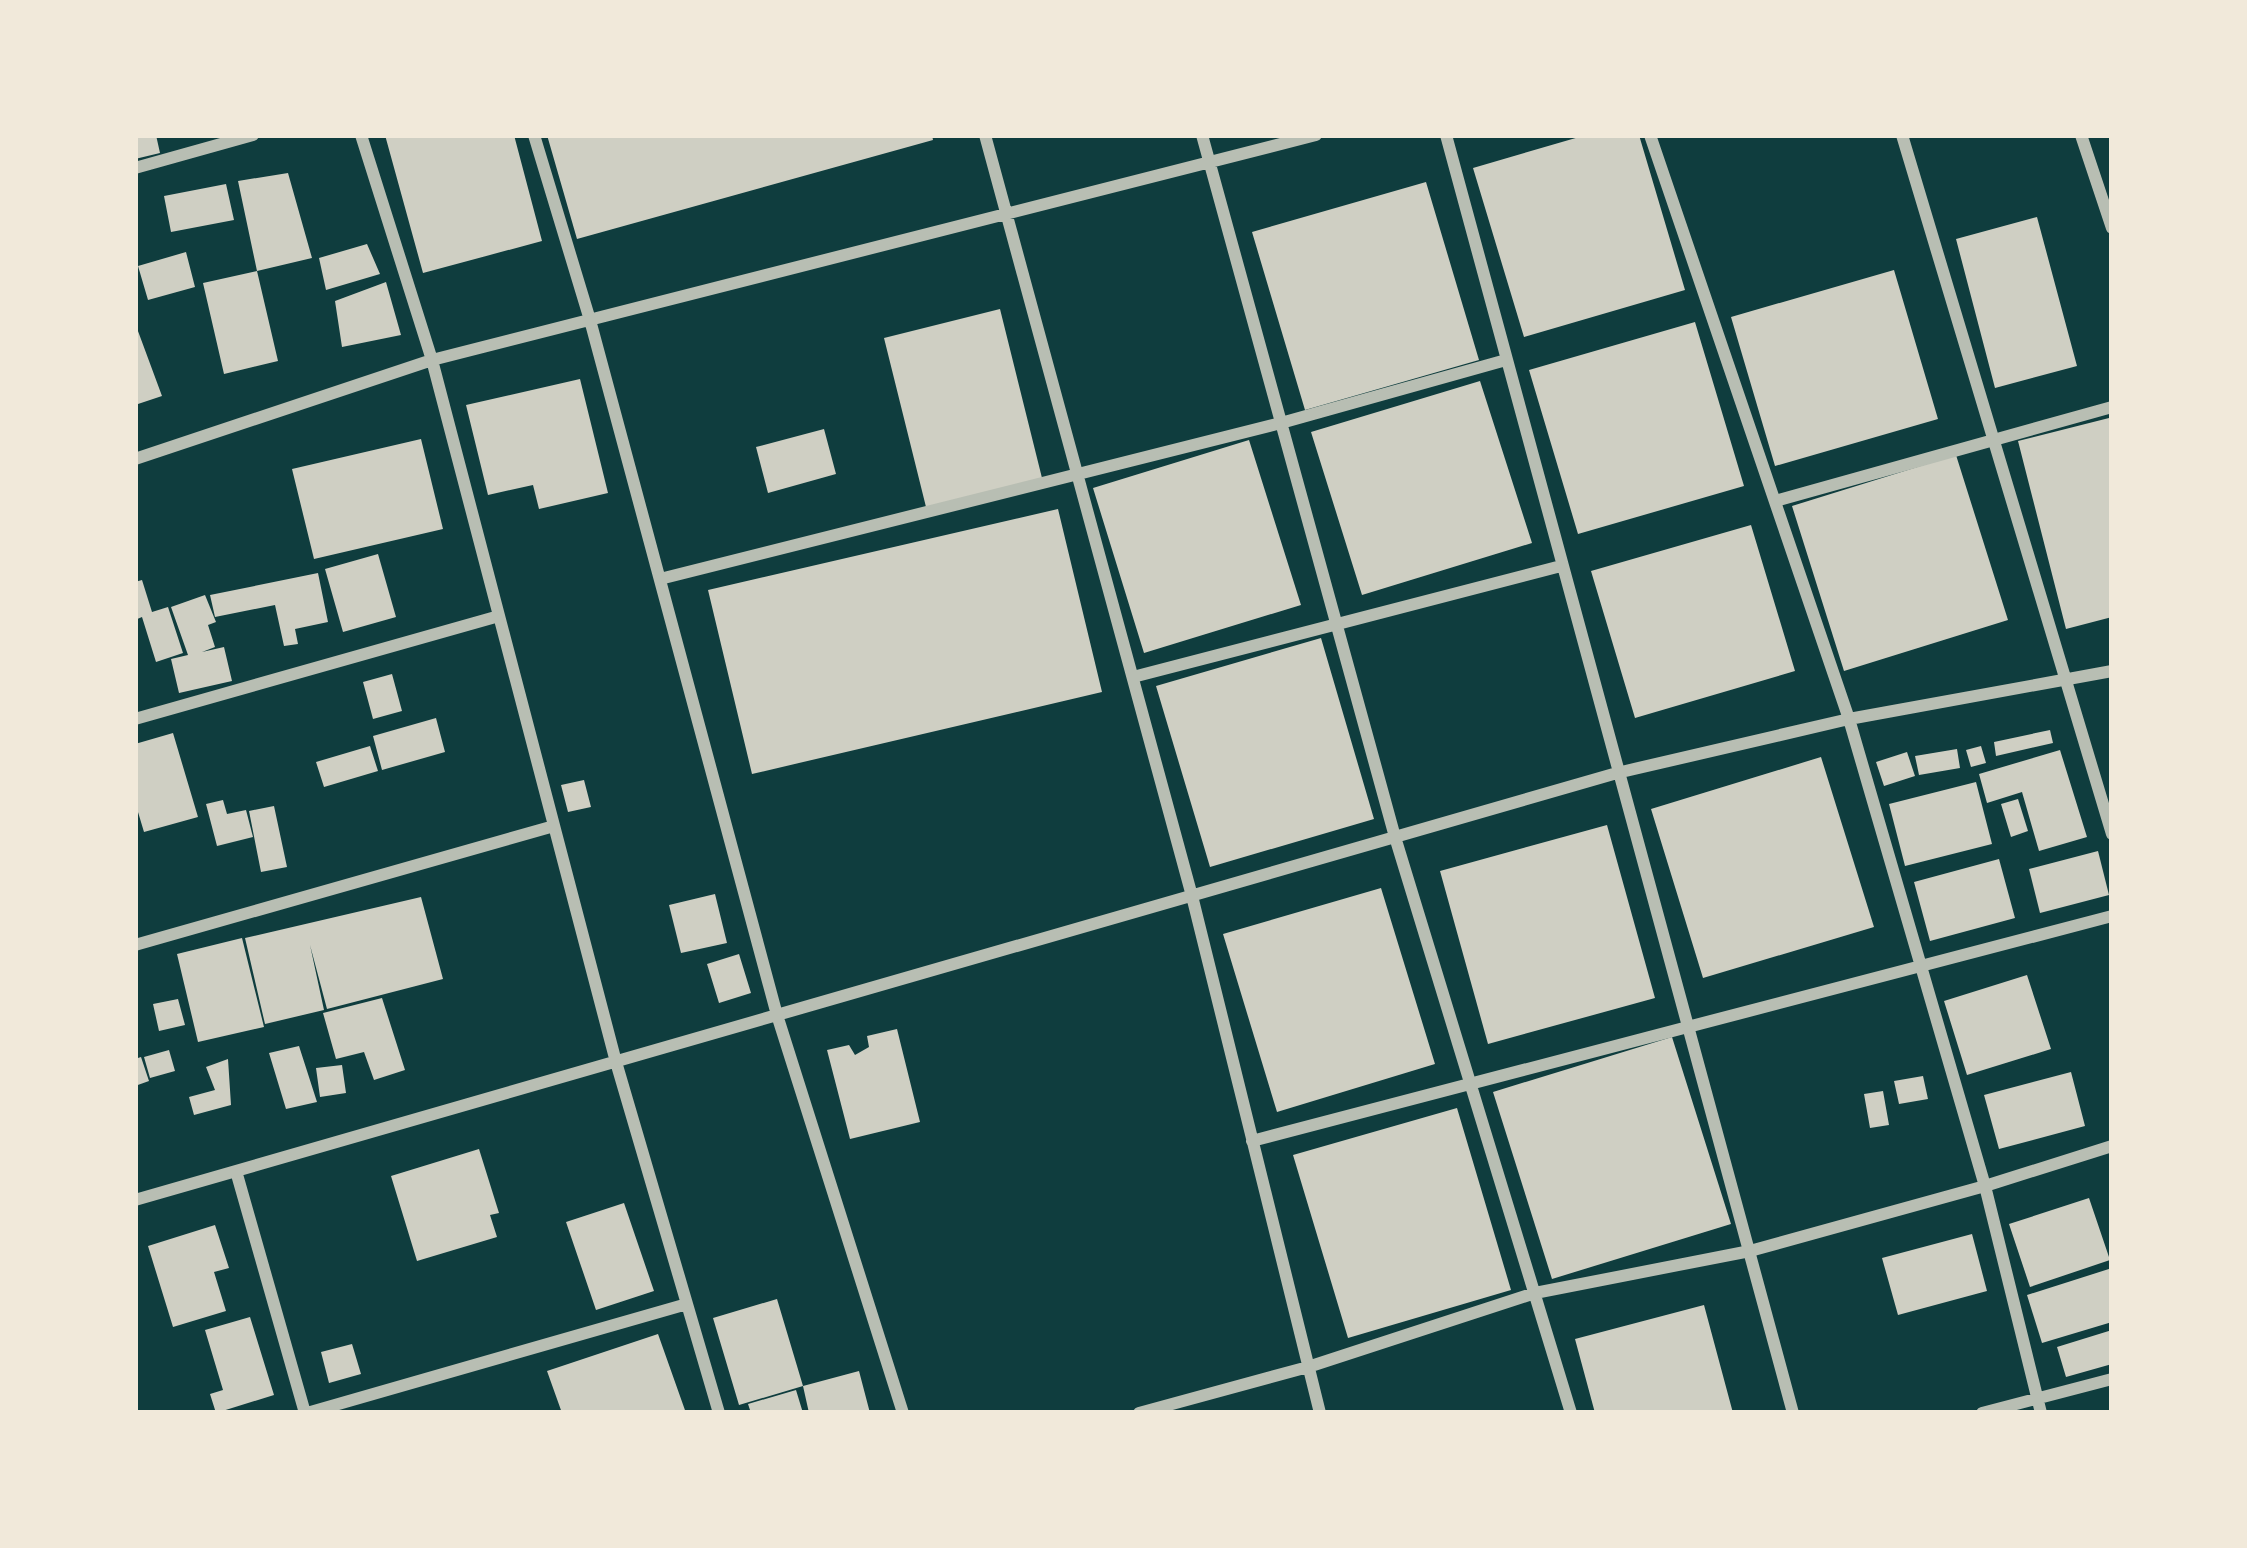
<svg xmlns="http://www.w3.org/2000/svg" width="2247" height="1548" font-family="'Sofia Sans Condensed',sans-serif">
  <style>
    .building { fill: #cfcfc3 }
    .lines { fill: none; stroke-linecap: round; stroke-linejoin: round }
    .minor { stroke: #b8beb3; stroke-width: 12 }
  </style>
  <rect width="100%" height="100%" fill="#0f3d3e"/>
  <path class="building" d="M135 135H156L160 153 135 159Z
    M385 135H514L542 241 423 273Z
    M547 135H932L933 140 577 239Z
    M1586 135H1639L1685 290 1524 337 1473 168Z
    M288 173 312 258 257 271 238 181Z
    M1426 182 1479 360 1305 410 1252 232Z
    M226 184 234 220 171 232 164 196Z
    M2037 217 2077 366 1995 388 1956 239Z
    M367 244 380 274 326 290 319 258Z
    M186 252 195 287 148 300 138 266Z
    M1894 270 1938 419 1775 466 1731 317Z
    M257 271 278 361 224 374 203 283Z
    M386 282 401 335 342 347 335 301Z
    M1000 309 1042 478 926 507 884 338Z
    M1695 322 1744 486 1578 534 1529 370Z
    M135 323 162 396 135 405Z
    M580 379 608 493 539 509 533 485 488 495 466 405Z
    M1480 381 1532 543 1362 595 1311 432Z
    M2109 418 2112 617 2066 629 2018 441Z
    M824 429 836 474 768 493 756 447Z
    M421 439 443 529 314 559 292 469Z
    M1249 440 1301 605 1144 653 1093 488Z
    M1956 455 2008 620 1844 671 1792 506Z
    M1058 509 1102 692 752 774 708 590Z
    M1751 525 1795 671 1635 718 1591 571Z
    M378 554 396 617 343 632 325 569Z
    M318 573 328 622 295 629 298 644 284 646 275 605 215 617 210 595Z
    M142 580 152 612 168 607 183 653 156 662 142 617 135 620V582Z
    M205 595 216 622 208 625 215 647 202 652 224 647 232 681 179 693 171 659 188 655 171 607Z
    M1321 638 1374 819 1210 867 1156 686Z
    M392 674 402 711 373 719 363 682Z
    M436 718 445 752 382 770 373 736Z
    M2050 730 2053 743 1996 756 1994 742Z
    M173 733 198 817 144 832 135 802V744Z
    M370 746 378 771 324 787 316 762Z
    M1981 746 1986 763 1971 767 1966 750Z
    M1957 749 1960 768 1919 775 1915 756Z
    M2060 750 2087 837 2039 851 2022 792 1987 803 1979 774Z
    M1907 752 1915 776 1884 786 1876 762Z
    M1821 757 1874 927 1703 978 1651 809Z
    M584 780 591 807 568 812 561 785Z
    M1976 782 1992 844 1905 866 1889 804Z
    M2018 799 2028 831 2011 837 2001 804Z
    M223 800 227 814 246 810 253 837 217 846 206 804Z
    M274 806 287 867 261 872 249 811Z
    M1607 825 1655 998 1488 1044 1440 871Z
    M2098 851 2109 895 2040 913 2029 869Z
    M1999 859 2015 918 1930 941 1914 882Z
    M1381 888 1435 1064 1277 1112 1223 934Z
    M715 894 727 943 681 953 669 905Z
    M421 897 443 979 327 1009 310 945 324 1010 265 1024 245 938Z
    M242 938 264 1027 198 1042 177 954Z
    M739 954 751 993 719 1003 707 964Z
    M2027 975 2051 1049 1967 1075 1944 1001Z
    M382 998 405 1070 374 1080 364 1052 336 1059 323 1013Z
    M178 999 185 1025 159 1031 153 1004Z
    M897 1029 920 1122 850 1139 827 1050 849 1045 855 1055 869 1047 867 1036Z
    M1672 1037 1731 1224 1552 1279 1493 1092Z
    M299 1046 317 1102 286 1109 269 1053Z
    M169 1050 175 1071 150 1078 144 1057Z
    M141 1057 149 1081 135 1086V1059Z
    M228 1059 231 1105 194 1115 189 1097 215 1090 206 1067Z
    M342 1065 346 1093 320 1097 316 1068Z
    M2071 1072 2085 1126 1999 1149 1984 1095Z
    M1923 1076 1928 1099 1899 1104 1894 1081Z
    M1883 1091 1889 1125 1870 1128 1864 1094Z
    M1457 1108 1511 1290 1348 1338 1293 1155Z
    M479 1149 499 1213 490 1215 497 1237 417 1261 391 1176Z
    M2089 1198 2110 1260 2030 1287 2009 1224Z
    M624 1203 654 1291 596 1310 566 1222Z
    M215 1225 229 1268 214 1272 226 1311 173 1327 148 1246Z
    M1972 1234 1987 1291 1898 1315 1882 1258Z
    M2112 1268V1322L2042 1343 2027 1295Z
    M777 1299 803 1386 859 1371 870 1413H809L803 1386 739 1405 713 1318Z
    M1704 1305 1733 1413H1595L1575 1339Z
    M250 1317 274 1395 216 1413 210 1394 223 1390 205 1330Z
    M2112 1330V1364L2066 1377 2057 1347Z
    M658 1334 686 1413H562L547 1371Z
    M352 1344 361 1374 329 1383 321 1352Z
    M796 1390 803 1413H751L748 1404Z"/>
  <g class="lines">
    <path class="minor" d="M361 135 432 360 616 1062 719 1413
      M534 135 590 320 777 1015 903 1413
      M985 135 1192 896 1320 1413
      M1202 135 1395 837 1571 1413
      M1446 135 1793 1413
      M1650 135 1849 719 1985 1186 2112 1146
      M1902 135 2112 834
      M2081 135 2112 228
      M135 168 253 135
      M135 459 432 360 1316 135
      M1775 501 2112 407
      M660 579 1281 423 1506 360
      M1133 677 1561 566
      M135 719 499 616
      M135 945 554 826
      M1252 1141 2112 916
      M236 1171 305 1413
      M135 1200 1617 773 1849 719 2112 671
      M307 1413 687 1304
      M1139 1413 1308 1367 1535 1293 1750 1251 1985 1186 2041 1413
      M1982 1413 2112 1379"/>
  </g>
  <rect width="2247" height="1548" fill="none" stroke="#f1e9da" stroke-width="276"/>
</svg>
